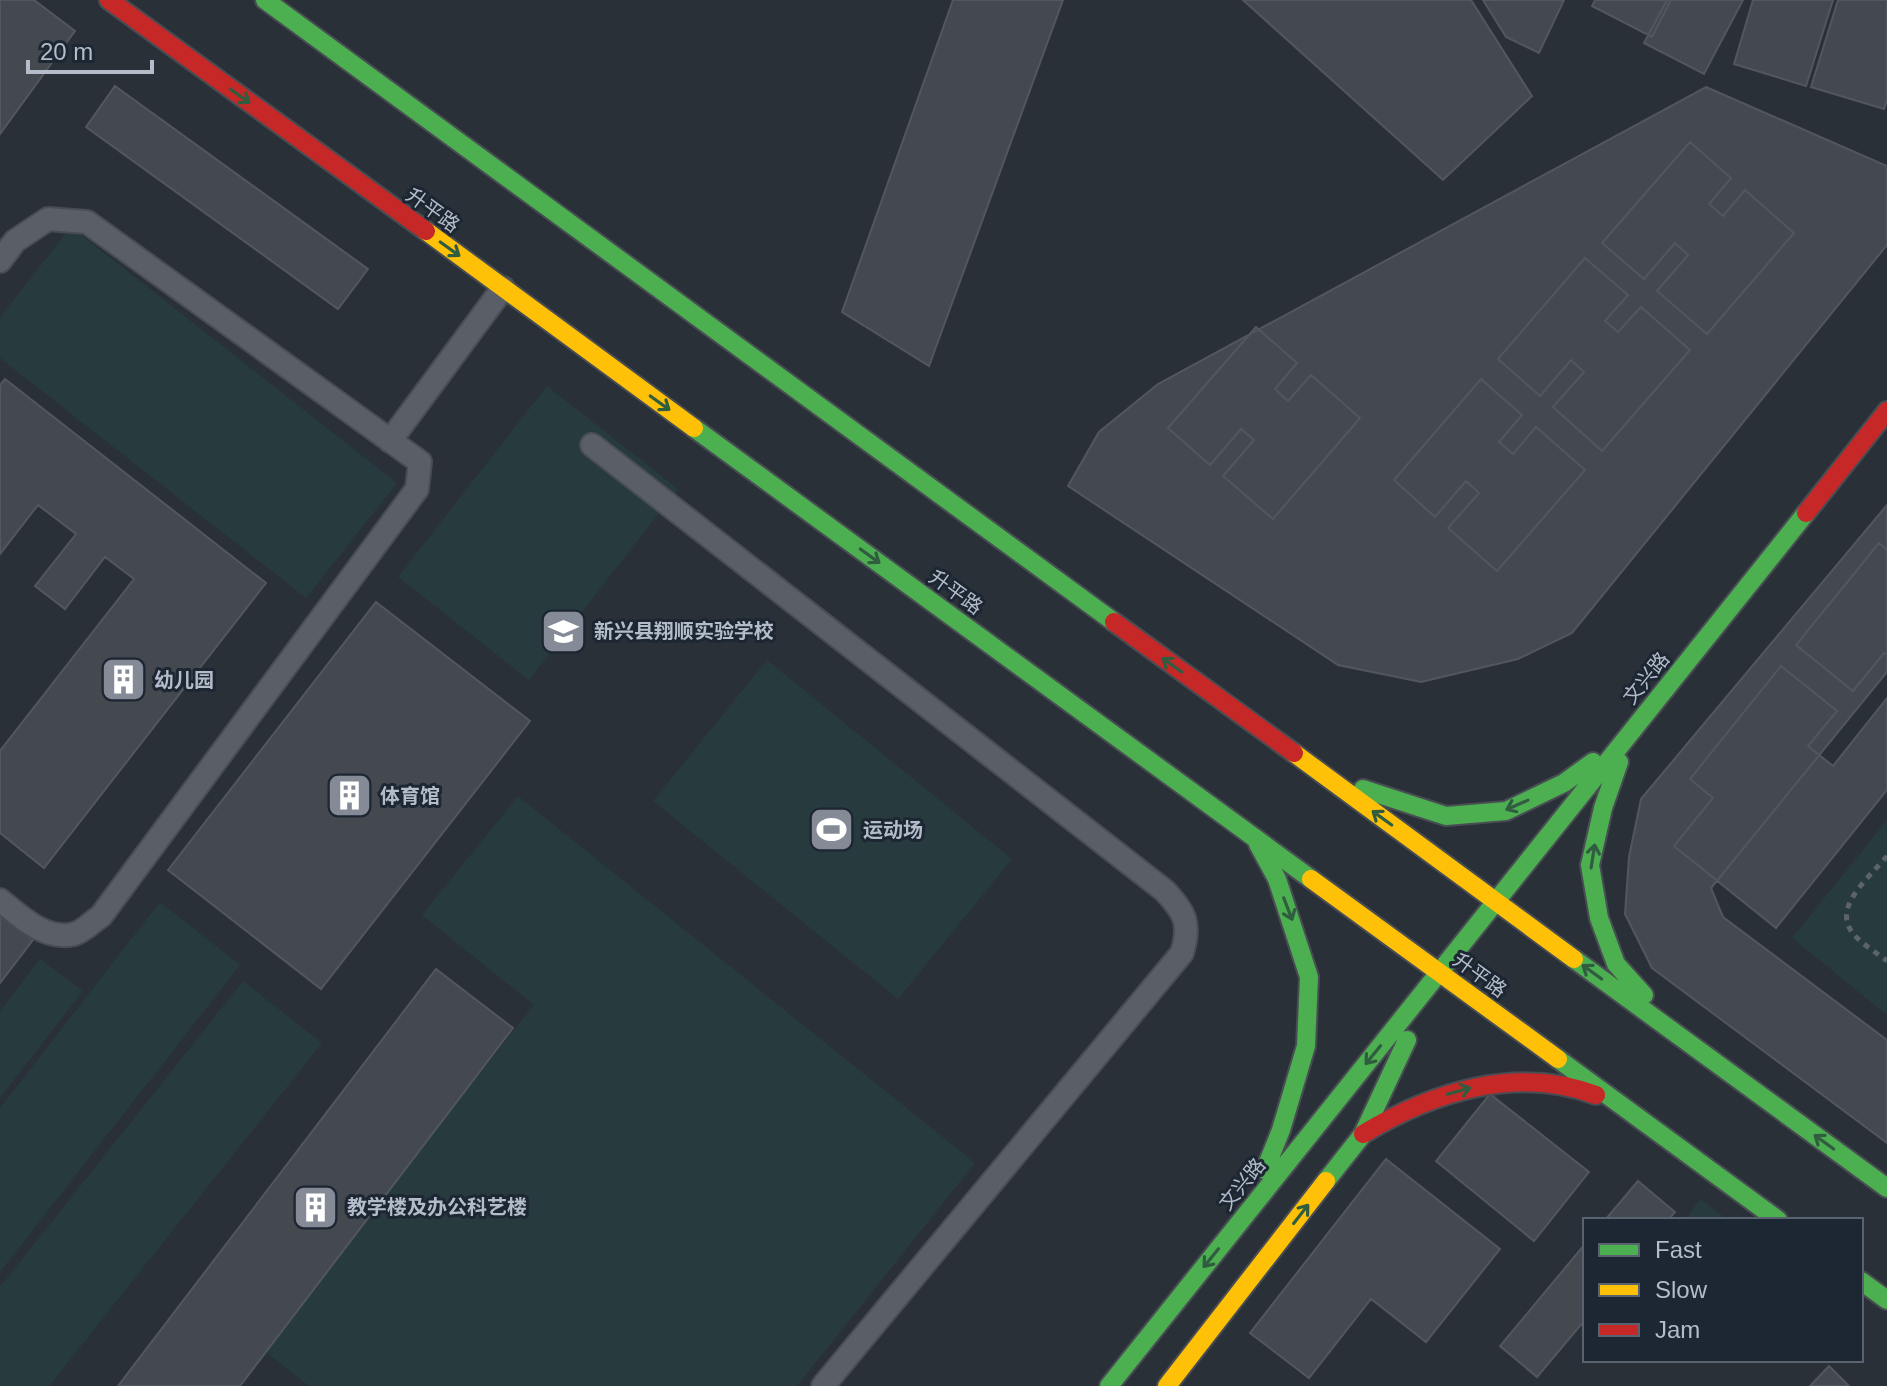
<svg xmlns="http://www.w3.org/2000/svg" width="1887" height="1386" font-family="Helvetica,'Noto Sans SC',sans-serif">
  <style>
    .green { fill: #273a3e }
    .building { fill: #444950; stroke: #52575f; stroke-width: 2 }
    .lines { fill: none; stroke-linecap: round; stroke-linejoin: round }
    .lane-casing { stroke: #484c53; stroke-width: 26 }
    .fast-casing { stroke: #484c53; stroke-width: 22 }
    .slow-casing { stroke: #484c53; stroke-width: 22 }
    .jam-casing { stroke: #484c53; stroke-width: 22 }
    .path { stroke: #5d636a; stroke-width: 5; stroke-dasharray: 6 6; stroke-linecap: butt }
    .lane { stroke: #5a5e66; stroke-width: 22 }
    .fast { stroke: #4caf50; stroke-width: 18 }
    .slow { stroke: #ffc107; stroke-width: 18 }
    .jam { stroke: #c62828; stroke-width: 18 }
    .oneway { stroke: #305d3f }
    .labels { text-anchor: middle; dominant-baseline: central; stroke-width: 6; stroke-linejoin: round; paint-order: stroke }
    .street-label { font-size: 20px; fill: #b4bcc9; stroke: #1d2633 }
    .poi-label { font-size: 20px; font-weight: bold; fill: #b4bcc9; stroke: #1d2633; text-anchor: start }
  </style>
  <rect width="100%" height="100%" fill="#2a3038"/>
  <path class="green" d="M71 227 397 483 306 598 0 358V317Z
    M547 386 678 489 529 680 398 577Z
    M767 660 1012 859 898 999 653 801Z
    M518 796 975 1163 797 1386H309L261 1348 534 1005 422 915Z
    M1887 820V1015L1792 938Z
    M160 902 240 965 0 1272V1108Z
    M40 959 83 991 0 1098V1011Z
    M243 981 322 1043 49 1386H0V1287Z
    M1700 1199 1728 1220H1685Z"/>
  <path class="building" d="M0 0H34L75 31 0 134Z
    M953 0H1063L929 366 842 312Z
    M1243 0H1471L1532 96 1443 180Z
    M1483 0H1564L1539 53 1506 37Z
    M1595 0H1671L1652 37 1592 6Z
    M1667 0H1743L1704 74 1644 43Z
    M1753 0H1833L1806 86 1734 64Z
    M1838 0H1887V100L1884 109 1811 87Z
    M115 86 368 269 338 309 86 127Z
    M1706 87 1887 166V245L1572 633 1518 659 1421 682 1338 665 1068 486 1099 432 1158 384Z
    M1690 142 1731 178 1709 204 1723 216 1745 190 1794 233 1707 334 1657 291 1688 255 1675 243 1644 279 1602 243Z
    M1585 258 1628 295 1605 321 1618 332 1641 307 1690 350 1602 451 1553 407 1584 372 1571 360 1540 396 1498 359Z
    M1256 327 1297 363 1275 389 1288 401 1311 375 1360 418 1273 519 1223 476 1254 440 1241 429 1210 465 1168 428Z
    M5 379 266 583 44 868 0 833V751L134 579 105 557 65 609 35 586 76 534 38 505 0 554V385Z
    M1481 379 1522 415 1499 442 1513 454 1536 427 1585 470 1497 571 1448 528 1479 493 1466 481 1435 517 1394 480Z
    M1887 505V672L1711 888 1723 917 1887 1040V1143L1652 968 1625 914 1629 857 1641 799Z
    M1879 543 1887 550V655L1884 653 1853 691 1796 645Z
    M376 602 530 721 321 989 168 870Z
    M1781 666 1837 711 1808 746 1833 766 1887 698V790L1776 928 1674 846 1713 798 1690 779Z
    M0 915 33 940 0 983Z
    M436 969 513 1028 240 1386H118Z
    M1490 1094 1589 1172 1534 1241 1436 1161Z
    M1386 1159 1500 1249 1426 1342 1371 1299 1309 1378 1250 1333Z
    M1638 1181 1675 1212 1668 1220H1605Z
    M1585 1244V1320L1537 1377 1500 1346Z
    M1829 1366 1849 1386H1810Z"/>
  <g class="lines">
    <defs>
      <path id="lane" d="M0 261 15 241 48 219 87 222 420 462 417 489 101 916C93 921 83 932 74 934 45 941 21 917 0 900
        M390 441 503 288
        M592 445 1165 891C1185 913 1191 923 1182 953L823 1386"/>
      <path id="fast" d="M265 0 1114 622
        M694 428 1311 879
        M1619 762 1603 808 1590 865 1599 918 1616 964 1644 995
        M1363 789 1446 816 1506 811 1564 783 1593 762
        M1258 844 1277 879 1309 977 1306 1046 1281 1130 1265 1170
        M1574 959 1887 1188
        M1558 1059 1778 1220
        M1326 1181 1363 1134 1407 1040
        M1861 1281 1887 1300
        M1109 1386 1806 513"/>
      <path id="slow" d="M426 231 694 428
        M1294 753 1574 959
        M1311 879 1558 1059
        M1167 1386 1326 1181"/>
      <path id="jam" d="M109 0 426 231
        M1806 513 1887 411
        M1114 622 1294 753
        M1363 1134C1432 1092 1517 1065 1596 1095"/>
    </defs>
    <use href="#lane" class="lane-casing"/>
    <use href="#fast" class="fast-casing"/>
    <use href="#slow" class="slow-casing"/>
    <use href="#jam" class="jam-casing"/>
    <path class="path" d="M1887 856C1872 875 1832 906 1852 932 1860 943 1876 952 1887 961"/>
    <use href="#lane" class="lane"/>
    <use href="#fast" class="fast"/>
    <use href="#slow" class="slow"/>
    <use href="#jam" class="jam"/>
  </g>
  <defs><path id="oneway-shaft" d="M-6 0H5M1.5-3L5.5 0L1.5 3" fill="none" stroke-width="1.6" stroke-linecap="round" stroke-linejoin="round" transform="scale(2)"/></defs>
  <g class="oneway">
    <use href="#oneway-shaft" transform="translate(240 96) rotate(36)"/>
    <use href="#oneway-shaft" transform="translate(450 249) rotate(36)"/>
    <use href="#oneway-shaft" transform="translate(660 403) rotate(36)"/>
    <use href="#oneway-shaft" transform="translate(870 556) rotate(36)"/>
    <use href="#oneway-shaft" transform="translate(1172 665) rotate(-144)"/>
    <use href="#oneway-shaft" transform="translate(1517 805) rotate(156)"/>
    <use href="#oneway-shaft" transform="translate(1382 818) rotate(-144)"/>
    <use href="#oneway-shaft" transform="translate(1593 856) rotate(-81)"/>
    <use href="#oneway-shaft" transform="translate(1288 909) rotate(69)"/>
    <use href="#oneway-shaft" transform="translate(1592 972) rotate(-144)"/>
    <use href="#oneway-shaft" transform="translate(1373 1055) rotate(129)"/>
    <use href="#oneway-shaft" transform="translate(1459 1091) rotate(-16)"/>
    <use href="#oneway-shaft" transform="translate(1824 1142) rotate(-144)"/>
    <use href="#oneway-shaft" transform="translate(1301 1214) rotate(-52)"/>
    <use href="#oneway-shaft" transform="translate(1211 1258) rotate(129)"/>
  </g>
  <defs>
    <symbol id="school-square" viewBox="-11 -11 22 22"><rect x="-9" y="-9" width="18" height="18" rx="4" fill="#848b96" stroke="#1d2633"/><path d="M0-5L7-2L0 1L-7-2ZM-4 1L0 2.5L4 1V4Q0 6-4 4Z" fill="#fff"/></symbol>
    <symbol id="building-square" viewBox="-11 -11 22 22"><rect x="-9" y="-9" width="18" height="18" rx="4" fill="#848b96" stroke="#1d2633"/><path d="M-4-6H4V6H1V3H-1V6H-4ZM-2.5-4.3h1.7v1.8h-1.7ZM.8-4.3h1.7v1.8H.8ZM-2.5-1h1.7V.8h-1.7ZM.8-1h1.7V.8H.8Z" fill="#fff"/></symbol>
    <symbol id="stadium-square" viewBox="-11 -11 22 22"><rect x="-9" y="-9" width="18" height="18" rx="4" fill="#848b96" stroke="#1d2633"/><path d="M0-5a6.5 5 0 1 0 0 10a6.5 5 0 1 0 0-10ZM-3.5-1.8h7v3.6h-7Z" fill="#fff"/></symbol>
  </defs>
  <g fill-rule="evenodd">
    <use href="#school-square" x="538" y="606" width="51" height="51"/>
    <use href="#building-square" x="98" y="654" width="51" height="51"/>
    <use href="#building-square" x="324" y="770" width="51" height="51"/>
    <use href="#stadium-square" x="806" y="804" width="51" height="51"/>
    <use href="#building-square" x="290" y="1182" width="51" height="51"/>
  </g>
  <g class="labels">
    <g class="street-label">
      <text transform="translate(433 210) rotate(36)">升平路</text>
      <text transform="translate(956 592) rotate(36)">升平路</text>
      <text transform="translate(1646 678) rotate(-51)">文兴路</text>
      <text transform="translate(1480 975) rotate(36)">升平路</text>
      <text transform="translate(1242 1184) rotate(-51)">文兴路</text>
    </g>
    <g class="poi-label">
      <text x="594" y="631">新兴县翔顺实验学校</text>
      <text x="154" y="680">幼儿园</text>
      <text x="380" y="796">体育馆</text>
      <text x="863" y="830">运动场</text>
      <text x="347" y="1207">教学楼及办公科艺楼</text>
    </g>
  </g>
  <rect x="1583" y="1218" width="280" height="144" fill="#1d2633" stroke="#59626f" stroke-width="2"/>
  <rect x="1599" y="1244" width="40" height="12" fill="#4caf50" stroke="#59626f" stroke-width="2"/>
  <text x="1655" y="1258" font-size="24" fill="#b4bcc9">Fast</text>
  <rect x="1599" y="1284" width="40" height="12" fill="#ffc107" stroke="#59626f" stroke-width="2"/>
  <text x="1655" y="1298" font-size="24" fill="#b4bcc9">Slow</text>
  <rect x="1599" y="1324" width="40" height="12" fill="#c62828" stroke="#59626f" stroke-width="2"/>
  <text x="1655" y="1338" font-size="24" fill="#b4bcc9">Jam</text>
  <path d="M28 60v12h124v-12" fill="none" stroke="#b4bcc9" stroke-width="4"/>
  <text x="40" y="60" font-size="24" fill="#b4bcc9" stroke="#1d2633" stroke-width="6" paint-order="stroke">20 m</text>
</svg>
